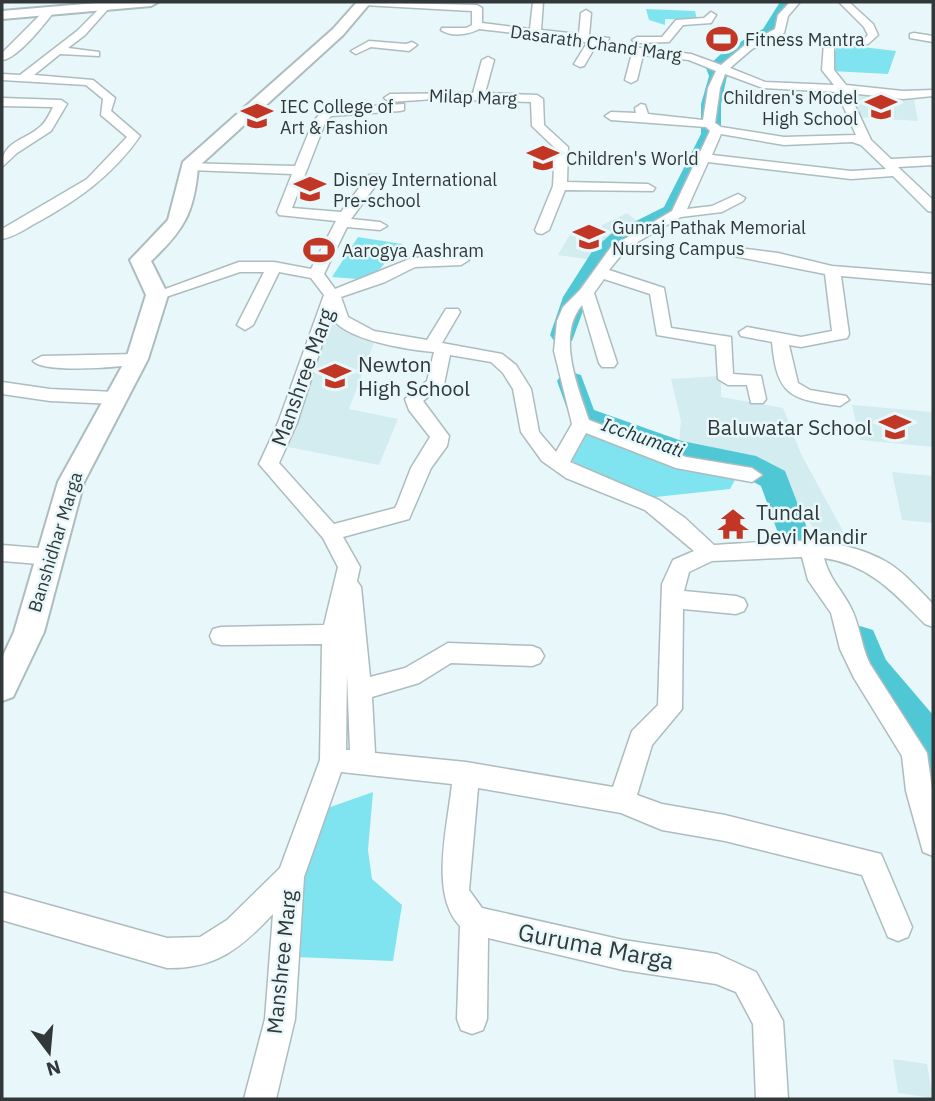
<svg xmlns="http://www.w3.org/2000/svg" width="935" height="1101" font-family="'IBM Plex Sans',sans-serif">
  <style>
    .built { fill: #d2ecef }
    .green { fill: #7fe4f0 }
    .lines { fill: none; stroke-linecap: round; stroke-linejoin: round }
    .river { fill: #50c7d5; fill-rule: evenodd }
    .minor-casing { stroke: #adbcbe; stroke-width: 3 }
    .major-casing { stroke: #adbcbe; stroke-width: 4 }
    .minor { fill: #fff; fill-rule: evenodd }
    .major { fill: #fff; fill-rule: evenodd }
    .labels { text-anchor: middle; dominant-baseline: central; stroke-width: 5; stroke-linejoin: round; paint-order: stroke }
    .far-poi-label { font-size: 18px; fill: #323839; stroke: #e8f8fa; text-anchor: start }
    .far-street-label { font-size: 18px; fill: #323839; stroke: #e8f8fa }
    .far-water-label { font-size: 19px; font-style: italic; fill: #1d3235; stroke: #e8f8fa }
    .poi-label { font-size: 21px; fill: #323839; stroke: #e8f8fa; text-anchor: start }
    .street-label { font-size: 21px; fill: #323839; stroke: #e8f8fa }
    .near-street-label { font-size: 24px; fill: #323839; stroke: #e8f8fa }
  </style>
  <rect width="100%" height="100%" fill="#e8f8fa"/>
  <path class="built" d="M845 92 914 100 918 121 854 117Z
    M627 213 643 226 610 241 594 260 558 255 573 229 595 230 611 237 600 231 602 225Z
    M328 322 374 343 349 409 398 419 379 465 283 446Z
    M721 376V397L783 408 801 454 849 542 819 538 784 479 758 459 679 443 681 421 671 379Z
    M852 405 933 412V447L860 440Z
    M892 472 933 476V523L902 520Z
    M893 1059 927 1064 933 1098 898 1093Z"/>
  <path class="green" d="M646 9 695 11 697 20 665 19V25L649 20Z
    M837 44 896 51 888 74 831 71Z
    M358 237 402 244 370 280 332 277Z
    M580 430 737 476 730 489 647 498 589 478 569 457Z
    M373 792 368 850 372 879 402 905 393 961 295 957 297 895 322 810Z"/>
  <g class="lines">
    <path class="river" d="M780 2H796L775 36 724 69 727 76 721 104V134L685 211 675 220 628 243 610 260 588 297 572 341H554L550 335 563 297 593 250 612 233 664 207 701 134V104L709 76 706 68 724 51 763 29Z
      M571 372 581 375 594 410 682 441 756 456 785 471 811 538 807 547 795 550 783 547 761 486 737 473 666 458 572 423 557 381 561 375Z
      M860 626 873 630 886 660 933 715V822L918 816C911 798 909 771 917 753L858 680 842 641 847 630Z"/>
    <defs>
      <path id="minor" d="M358 2 477 5 482 8V23L530 29 533 2H543L541 30 579 34 581 13 586 10 591 13 589 36 609 38 607 44 691 54 721 65 745 45 775 29 778 15 790 2H800L788 16 784 33 752 49 730 68 765 82 834 85 822 70 824 43 836 37 865 38 868 35 864 27 839 2H849L873 24 878 35 868 44 834 45V70L846 85 903 91 933 90V96L903 99 849 93 871 140 891 159 933 157V165L898 167 933 200V212L928 211 893 176 851 179 708 162 687 209 712 206 738 194 745 198 743 201 722 212 681 217 627 248 609 270 664 288 671 328 731 337 733 374 761 376 766 399 763 403H751L747 385H728L718 379 716 345 657 335 650 294 604 279 594 293 617 363 614 367H602L599 363 582 305C556 336 578 387 589 420L686 457 752 468 762 475 752 482 676 468 586 433 570 462 659 500 685 518 714 545C771 542 832 532 885 561 903 571 918 589 933 604V627L925 624C894 593 870 565 824 558 829 578 841 589 850 606 860 624 861 646 870 664L927 753 933 796V856L923 852 906 791 902 756 854 678 840 649 831 613 808 580 802 557 712 561 689 572 684 591 736 596 744 599 747 605 744 611 736 614 683 609 682 709 652 745 637 795 662 804 725 815 881 854 912 927 908 937 898 941 888 937 862 875 725 841 662 830 621 813 478 788 469 890 482 908 623 940 717 954 756 972 783 1021 788 1099H756L753 1024 736 992 716 984 623 970 488 938 487 1019 483 1030 472 1034 461 1030 457 1019 460 926C429 894 448 825 452 784L341 772 304 877 295 1019 276 1099H244L265 1019 273 914C241 948 216 969 167 968L2 920V892L167 938 200 937 227 920 280 868 320 760 322 644 221 645 213 643 210 636 213 629 221 627 324 625 338 567 323 538 259 464 278 423 324 295 311 278 279 272 253 325 245 330 237 325 264 272H240L157 300 149 295 239 262H274L311 269 336 221 279 215 277 212 292 174 189 170 184 169V163L295 166 313 122 324 109 404 104V110L400 111 331 116 325 123 292 208 341 212 369 175H379L381 178 351 219 380 222 387 226 380 230 347 227 324 274 335 289 412 258 461 255 469 260 461 265 415 267 385 282 341 297 348 317 374 331 427 340 446 309H458L460 312 442 343 502 354 516 365 531 389 539 432 556 452 572 424 554 351 557 321 563 307 580 290 611 247 672 211 710 131 706 127 611 120 605 116 611 112 636 113 635 108 641 104 645 105 648 114 703 120 708 88 716 71 689 60 643 55 637 80 631 83 625 80 632 53 595 47 584 66 580 67 574 64 587 43 582 41 479 29C468 35 451 37 441 30L442 28H466L472 25V11L363 5ZM725 74 763 88 837 92 856 135 784 137 721 127 715 123 720 88ZM721 134 784 145 852 142 861 145 886 169 851 171 712 155ZM331 316C342 340 410 350 434 352L427 381 405 399 409 410 430 437 411 468 397 504 395 508 334 524 279 463 297 423ZM450 355 491 362 503 373 513 389 521 432 542 461 566 478 645 510 694 551 673 560 662 584 658 705 632 731 613 787 466 762 375 753 372 697 419 683 451 663 532 666 540 663 544 656 540 649 532 646 448 643 405 668 370 677 361 587 357 581 360 567 343 537 409 519 431 468 447 446 449 436 423 401 444 384ZM347 674 350 750H346Z
        M105 3 109 8 85 35 68 48 99 52V56L60 54 34 75 93 80 115 98 111 111 140 136C113 175 78 200 36 223 25 229 14 237 2 239V229L87 179 127 137 101 115 103 99 86 85 2 80V74L20 75 77 31Z
        M44 11 53 13C43 26 17 59 2 60V53Z
        M711 12 716 15 711 23 683 25 669 42 637 43 632 40 637 37H662L676 20 704 18Z
        M914 33 933 36V42L910 38V34Z
        M369 41 406 44 412 42 417 45 409 51 371 47 356 54 351 51Z
        M488 57 494 60 485 93 537 95 543 99 544 125 568 147 567 182 648 184 655 188 653 191 565 190 549 230 542 234 537 233 535 230 553 186 555 148 532 126 531 102 434 99 390 102 384 98 390 94 473 93 482 60Z
        M2 98 61 100 67 104 51 131 17 153 2 167C1 141 25 141 41 126 46 122 50 113 53 107L2 106Z
        M739 248 778 253 832 266 933 274V284L841 276 849 334 847 338 801 347 789 345 798 383 810 390 846 396 849 400 840 406C789 399 777 395 772 342L741 336 739 332 747 327 801 337 832 331 825 274 734 256 731 253Z
        M137 354 146 359 143 363C125 367 44 374 33 361L42 356Z
        M2 382 50 389 115 392 124 398 115 404 50 401 2 394Z
        M2 545 52 549 59 551 63 557 59 563 52 565 2 561Z"/>
      <path id="major" d="M108 2H158L151 6 2 19V11Z
        M357 2H371L343 35 198 167C194 213 184 230 151 261L168 295 148 359 84 482 44 632 13 697 2 701V658L14 632 58 482 126 359 146 295 130 260 168 220 183 162 333 29Z"/>
    </defs>
    <use href="#minor" class="minor-casing"/>
    <use href="#major" class="major-casing"/>
    <use href="#minor" class="minor"/>
    <use href="#major" class="major"/>
  </g>
  <defs>
    <symbol id="stadium-bare" viewBox="-9 -9 18 18"><path d="M0-5a6.5 5 0 1 0 0 10a6.5 5 0 1 0 0-10ZM-3.5-1.8h7v3.6h-7Z" fill="#c23625" stroke="#e8f8fa" stroke-width="2.5" paint-order="stroke"/></symbol>
    <symbol id="school-bare" viewBox="-9 -9 18 18"><path d="M0-5L7-2L0 1L-7-2ZM-4 1L0 2.5L4 1V4Q0 6-4 4Z" fill="#c23625" stroke="#e8f8fa" stroke-width="2.5" paint-order="stroke"/></symbol>
    <symbol id="university-bare" viewBox="-9 -9 18 18"><path d="M0-5L7-2L0 1L-7-2ZM-4 1L0 2.5L4 1V4Q0 6-4 4Z" fill="#c23625" stroke="#e8f8fa" stroke-width="2.5" paint-order="stroke"/></symbol>
    <symbol id="temple-bare" viewBox="-9 -9 18 18"><path d="M0-6L5-2H3V0L6.5 2.5H4V6H1.5V3h-3V6H-4V2.5H-6.5L-3 0V-2H-5Z" fill="#c23625" stroke="#e8f8fa" stroke-width="2.5" paint-order="stroke"/></symbol>
  </defs>
  <g fill-rule="evenodd">
    <use href="#stadium-bare" x="700" y="17" width="44" height="44"/>
    <use href="#school-bare" x="859" y="85" width="44" height="44"/>
    <use href="#university-bare" x="235" y="94" width="44" height="44"/>
    <use href="#school-bare" x="521" y="136" width="44" height="44"/>
    <use href="#school-bare" x="288" y="167" width="44" height="44"/>
    <use href="#university-bare" x="567" y="215" width="44" height="44"/>
    <use href="#stadium-bare" x="297" y="228" width="44" height="44"/>
    <use href="#school-bare" x="313" y="354" width="44" height="44"/>
    <use href="#school-bare" x="873" y="405" width="44" height="44"/>
    <use href="#temple-bare" x="711" y="502" width="44" height="44"/>
  </g>
  <g class="labels">
    <g class="far-poi-label">
      <text x="745" y="39">Fitness Mantra</text>
      <text x="858" y="97" text-anchor="end">Children's Model<tspan x="858" dy="21">High School</tspan></text>
      <text x="280" y="106">IEC College of<tspan x="280" dy="21">Art &amp; Fashion</tspan></text>
      <text x="566" y="158">Children's World</text>
      <text x="333" y="179">Disney International<tspan x="333" dy="21">Pre-school</tspan></text>
      <text x="612" y="227">Gunraj Pathak Memorial<tspan x="612" dy="21">Nursing Campus</tspan></text>
      <text x="342" y="250">Aarogya Aashram</text>
    </g>
    <g class="far-street-label">
      <text transform="translate(596 43) rotate(8)">Dasarath Chand Marg</text>
      <text transform="translate(473 97) rotate(2)">Milap Marg</text>
      <text transform="translate(55 542) rotate(-73)">Banshidhar Marga</text>
    </g>
    <g class="far-water-label">
      <text transform="translate(643 437) rotate(19)">Icchumati</text>
    </g>
    <g class="poi-label">
      <text x="358" y="364">Newton<tspan x="358" dy="24">High School</tspan></text>
      <text x="872" y="427" text-anchor="end">Baluwatar School</text>
      <text x="756" y="512">Tundal<tspan x="756" dy="24">Devi Mandir</tspan></text>
    </g>
    <g class="street-label">
      <text transform="translate(302 377) rotate(-70)">Manshree Marg</text>
      <text transform="translate(281 962) rotate(-84)">Manshree Marg</text>
    </g>
    <g class="near-street-label">
      <text transform="translate(596 946) rotate(11)">Guruma Marga</text>
    </g>
  </g>
  <rect width="935" height="1101" fill="none" stroke="#323839" stroke-width="7"/>
  <g transform="translate(49 1052) rotate(164)" stroke="#e8f8fa" stroke-width="5" paint-order="stroke">
  <path d="M0-5L12 26L0 18L-12 26Z" fill="#323839"/>
  <text y="-10" font-size="19" font-weight="bold" text-anchor="middle" fill="#323839">N</text>
  </g>
</svg>
